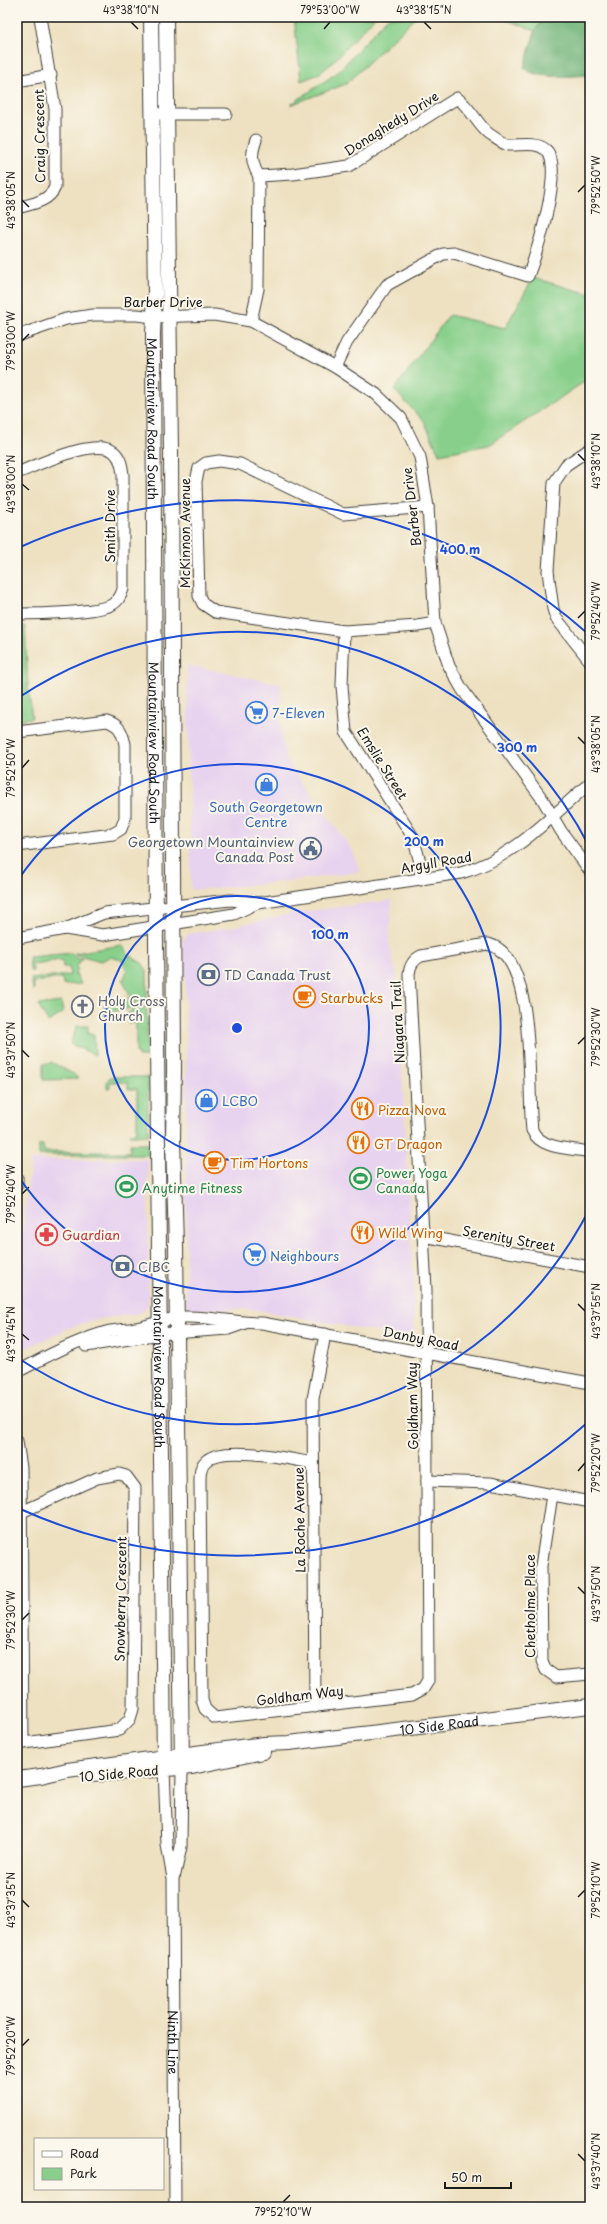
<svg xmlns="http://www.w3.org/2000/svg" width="607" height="2224" font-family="'Playpen Sans',sans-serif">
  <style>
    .built { fill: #e7d2ef }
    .green { fill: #87cf8a; stroke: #527653 }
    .forest { fill: #6db276; stroke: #446749 }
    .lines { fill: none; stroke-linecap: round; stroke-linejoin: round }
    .minor-casing { stroke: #3c3a35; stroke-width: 13 }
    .major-casing { stroke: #3c3a35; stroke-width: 16 }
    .minor { stroke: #fff; stroke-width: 11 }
    .major { stroke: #fff; stroke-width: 14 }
    .ticks { fill: none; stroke: #1c1c1c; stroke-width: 1.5 }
    .ring { fill: none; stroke: #1d4ed8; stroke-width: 2 }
    .labels { text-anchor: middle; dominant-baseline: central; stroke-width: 4; stroke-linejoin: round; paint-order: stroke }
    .street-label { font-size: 13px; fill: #1c1c1c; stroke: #fbf7ec }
    .shop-label { font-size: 13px; fill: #366cbe; stroke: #fbf7ec; text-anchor: start }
    .service-label { font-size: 13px; fill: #4e5e75; stroke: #fbf7ec; text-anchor: start }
    .food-label { font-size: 13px; fill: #c56008; stroke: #fbf7ec; text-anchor: start }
    .worship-label { font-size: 13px; fill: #5b616d; stroke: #fbf7ec; text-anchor: start }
    .leisure-label { font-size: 13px; fill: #27864d; stroke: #fbf7ec; text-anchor: start }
    .health-label { font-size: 13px; fill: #be3a42; stroke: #fbf7ec; text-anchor: start }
    .centre { fill: #1d4ed8; stroke: #fbf7ec; stroke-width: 2 }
    .ring-label { font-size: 12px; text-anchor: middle; font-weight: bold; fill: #1d4ed8; stroke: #fbf7ec; stroke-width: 4; stroke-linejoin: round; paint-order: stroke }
    .neatline { fill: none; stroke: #1c1c1c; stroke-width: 1.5 }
    .ticks-label { font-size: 10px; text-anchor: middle; fill: #1c1c1c }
  </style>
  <rect width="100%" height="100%" fill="#fbf7ec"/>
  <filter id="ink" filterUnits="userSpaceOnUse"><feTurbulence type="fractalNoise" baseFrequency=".025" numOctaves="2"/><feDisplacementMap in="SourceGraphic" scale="8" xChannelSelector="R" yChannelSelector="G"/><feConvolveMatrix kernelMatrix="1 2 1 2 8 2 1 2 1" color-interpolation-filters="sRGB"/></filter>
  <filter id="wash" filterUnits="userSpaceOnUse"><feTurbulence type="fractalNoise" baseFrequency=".012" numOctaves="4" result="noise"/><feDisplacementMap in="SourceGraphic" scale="16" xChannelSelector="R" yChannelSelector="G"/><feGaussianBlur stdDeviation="0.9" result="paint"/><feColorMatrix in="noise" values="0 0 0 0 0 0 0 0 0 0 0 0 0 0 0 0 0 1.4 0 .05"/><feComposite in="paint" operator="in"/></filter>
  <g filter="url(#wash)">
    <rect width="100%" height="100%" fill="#eee1c1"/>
    <path class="built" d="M187 665 281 684V731L286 760 351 848 360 872 255 885 191 890Z
      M392 900 389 941 397 979 414 1296V1336L412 1338 251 1309H186V1052L185 963 182 942 188 934 232 927 295 913Z
      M148 1159V1305L141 1313 99 1319 72 1327 22 1350 17 1341V1283L31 1160Z"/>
    <path class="green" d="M294 17H375L332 63 319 74 301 81Z
      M388 17H416L346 84 290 105 338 72Z
      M499 17H545L535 31Z
      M533 278 590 294V378L489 445 439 454 424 421 394 390 449 315 505 328Z
      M17 626H25L28 686 32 718 17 720Z
      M122 945 130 956 142 963 147 970V1007C134 1006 128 991 123 981L127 971 122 960 110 957 101 961 75 954V953Z
      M72 953 76 958H83L76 967 78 969 75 973 81 984 63 985 62 978 34 982V990H33L31 979 70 975 69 967H63L62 960 32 964 33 971H30L29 957Z
      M127 995 135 1003 134 1006C125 1012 111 1009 104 1016V1003L115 1007 119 1005 121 1007 126 1003 129 998Z
      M61 1002 63 1013 48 1022 38 1005Z
      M137 1007 147 1010V1057H138V1053H136V1023H128V1013Z
      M77 1026H88V1034H94L95 1055 70 1044Z
      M51 1062 75 1075 78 1079 43 1080V1064H48Z
      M110 1077H148V1135H130V1133L137 1132V1089H128V1082H110V1089H107V1081Z
      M130 1144H148V1155H39V1145H43L44 1152H130Z"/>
    <path class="forest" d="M545 17H590V75C572 76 537 80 524 68L535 31Z"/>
  </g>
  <g filter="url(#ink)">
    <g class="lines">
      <defs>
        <g id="minor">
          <path d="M17 81 51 75"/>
          <path d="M153 114H226"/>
          <path d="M256 140C251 154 251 163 259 176"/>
          <path d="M259 176 293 174 349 166 457 98C471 108 477 124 489 134 494 137 503 144 508 145 520 146 536 141 546 150 565 166 536 255 528 276L454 253 443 254 387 285 347 342 335 367"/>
          <path d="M17 208C31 204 49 202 55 187V109L40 17"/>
          <path d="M251 321 258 289 259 176"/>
          <path d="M17 336 66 319 93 315H137L154 317 214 315 251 321 335 367 376 394 401 418 420 457 428 507 435 623 449 666 462 689 543 800 561 831 590 871"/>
          <path d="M590 449 566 465 554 483 548 571 553 609 556 618 590 661"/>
          <path d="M17 473C38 465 95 437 114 452 121 458 122 467 123 475V589C121 596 118 601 113 604 100 613 35 614 17 614"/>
          <path d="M428 507 343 514 240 464 219 461 206 463 199 468 196 481 199 596 203 604 215 612 344 631 418 626 435 623"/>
          <path d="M344 631 342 686 346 732 413 837 420 862 421 880"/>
          <path d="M17 732 107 721C120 725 122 732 125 744V818L121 829 113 834 17 846"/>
          <path d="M65 929 103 935 234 914 257 903"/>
          <path d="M17 938 65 929 104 913 231 900 258 903 461 873C513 859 550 817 590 783"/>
          <path d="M17 1178V1185"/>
          <path d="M423 1236 590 1267"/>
          <path d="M86 1346 160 1334 228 1329 245 1323"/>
          <path d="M17 1372C45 1357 75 1341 106 1332 119 1329 132 1330 145 1326 158 1322 169 1318 184 1317 210 1316 236 1323 262 1323L590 1383"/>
          <path d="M17 1441 21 1468 23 1743"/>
          <path d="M313 1463C290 1459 225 1445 207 1460 200 1465 200 1474 200 1482L202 1700 205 1709 215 1718 412 1695 423 1689 428 1681 426 1289 409 974C410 965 413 960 421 956L487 944C538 953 527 1090 532 1130 541 1150 571 1148 590 1152"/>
          <path d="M427 1481 490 1483 590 1502"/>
          <path d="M552 1495 541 1566 542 1661 546 1670 556 1677 590 1674"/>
          <path d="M17 1514 97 1478 119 1474 126 1476 135 1488 133 1709 130 1719 119 1730 17 1744"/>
          <path d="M315 1707 313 1399 325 1334"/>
          <path id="s1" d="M164 1769 167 1845 173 1878 175 2207"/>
          <path d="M175 1874 181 1847 182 1768"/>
        </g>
        <g id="major">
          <path id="s2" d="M151 17 155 294 153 334 156 939 164 1769"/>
          <path d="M166 17 171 453 174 1069 173 1140 176 1245 182 1768"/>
          <path d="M91 1775 192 1767 263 1752"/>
          <path id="s3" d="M17 1779 41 1776 67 1770 264 1744 289 1743 590 1706"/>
        </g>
      </defs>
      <use href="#minor" class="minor-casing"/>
      <use href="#major" class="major-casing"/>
      <use href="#minor" class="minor"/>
      <use href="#major" class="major"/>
    </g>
  </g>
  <path class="ticks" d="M131 22 138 29M424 22 431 29M324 29 330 22M578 192 585 185M22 200 29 207M22 341 29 334M578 454 585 461M22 484 29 490M578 618 585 611M578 737 585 744M22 768 29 760M578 1044 585 1037M22 1050 29 1057M22 1194 29 1187M578 1304 585 1311M22 1334 29 1340M578 1471 585 1463M578 1587 585 1594M22 1620 29 1613M578 1897 585 1890M22 1900 29 1907M22 2046 29 2039M578 2154 585 2161M283 2202 290 2195"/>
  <g class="ring">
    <circle cx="237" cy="1028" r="132"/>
    <path d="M18 880A264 264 0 1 1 18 1176"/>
    <path d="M590 1208A396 396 0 0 1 18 1358M18 698A396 396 0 0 1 590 848"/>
    <path d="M587 1423A528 528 0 0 1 18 1508M18 548A528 528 0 0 1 587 633"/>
  </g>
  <defs>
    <symbol id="supermarket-ring" viewBox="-11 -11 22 22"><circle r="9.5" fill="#fbf7ec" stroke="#3f7fe0" stroke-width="1.5"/><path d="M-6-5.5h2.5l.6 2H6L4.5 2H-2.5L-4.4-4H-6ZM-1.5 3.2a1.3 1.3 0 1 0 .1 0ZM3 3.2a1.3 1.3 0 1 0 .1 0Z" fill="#3f7fe0"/></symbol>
    <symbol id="shop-ring" viewBox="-11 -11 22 22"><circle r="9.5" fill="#fbf7ec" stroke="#3f7fe0" stroke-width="1.5"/><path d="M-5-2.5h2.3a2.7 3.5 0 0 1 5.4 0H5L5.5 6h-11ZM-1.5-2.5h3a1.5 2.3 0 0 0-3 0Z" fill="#3f7fe0"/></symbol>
    <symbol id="civic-ring" viewBox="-11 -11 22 22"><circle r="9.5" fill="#fbf7ec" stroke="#5c6f8a" stroke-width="1.5"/><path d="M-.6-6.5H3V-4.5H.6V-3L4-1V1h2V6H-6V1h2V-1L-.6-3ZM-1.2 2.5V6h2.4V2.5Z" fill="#5c6f8a"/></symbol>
    <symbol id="bank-ring" viewBox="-11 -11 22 22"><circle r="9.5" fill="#fbf7ec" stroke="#5c6f8a" stroke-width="1.5"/><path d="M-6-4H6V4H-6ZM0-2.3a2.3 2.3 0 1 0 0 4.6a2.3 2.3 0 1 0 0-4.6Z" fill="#5c6f8a"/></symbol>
    <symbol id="cafe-ring" viewBox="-11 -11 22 22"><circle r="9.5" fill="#fbf7ec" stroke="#e8710a" stroke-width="1.5"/><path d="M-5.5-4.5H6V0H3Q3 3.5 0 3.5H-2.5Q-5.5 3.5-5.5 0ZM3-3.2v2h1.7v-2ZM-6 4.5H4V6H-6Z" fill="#e8710a"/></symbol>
    <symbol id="church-ring" viewBox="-11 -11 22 22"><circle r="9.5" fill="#fbf7ec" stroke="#6b7280" stroke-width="1.5"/><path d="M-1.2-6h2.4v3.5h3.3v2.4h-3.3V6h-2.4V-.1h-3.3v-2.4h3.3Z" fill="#6b7280"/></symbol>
    <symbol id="restaurant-ring" viewBox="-11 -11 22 22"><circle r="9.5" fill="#fbf7ec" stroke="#e8710a" stroke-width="1.5"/><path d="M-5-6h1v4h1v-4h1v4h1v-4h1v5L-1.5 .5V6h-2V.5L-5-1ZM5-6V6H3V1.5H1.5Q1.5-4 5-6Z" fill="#e8710a"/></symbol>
    <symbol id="stadium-ring" viewBox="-11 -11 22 22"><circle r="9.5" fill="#fbf7ec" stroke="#2e9e5b" stroke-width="1.5"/><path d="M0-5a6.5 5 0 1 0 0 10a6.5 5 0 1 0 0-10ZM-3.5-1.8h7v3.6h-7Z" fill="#2e9e5b"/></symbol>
    <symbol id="pharmacy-ring" viewBox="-11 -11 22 22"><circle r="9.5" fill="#fbf7ec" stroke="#e0444e" stroke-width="1.5"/><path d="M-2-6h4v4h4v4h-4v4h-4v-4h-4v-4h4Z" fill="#e0444e"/></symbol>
  </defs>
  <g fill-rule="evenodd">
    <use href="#supermarket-ring" x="244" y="700" width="25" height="25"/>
    <use href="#shop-ring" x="254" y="772" width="25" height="25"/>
    <use href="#civic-ring" x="298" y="836" width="25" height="25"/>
    <use href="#bank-ring" x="196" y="962" width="25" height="25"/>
    <use href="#cafe-ring" x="292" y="984" width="25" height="25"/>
    <use href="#church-ring" x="70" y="994" width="25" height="25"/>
    <use href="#shop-ring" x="194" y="1088" width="25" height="25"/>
    <use href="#restaurant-ring" x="350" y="1096" width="25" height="25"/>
    <use href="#restaurant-ring" x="346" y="1130" width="25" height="25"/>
    <use href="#cafe-ring" x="202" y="1150" width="25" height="25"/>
    <use href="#stadium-ring" x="348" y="1166" width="25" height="25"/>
    <use href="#stadium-ring" x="114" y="1174" width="25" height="25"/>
    <use href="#restaurant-ring" x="350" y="1220" width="25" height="25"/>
    <use href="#pharmacy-ring" x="34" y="1222" width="25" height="25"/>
    <use href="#supermarket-ring" x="242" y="1242" width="25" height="25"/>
    <use href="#bank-ring" x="110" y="1254" width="25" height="25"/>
  </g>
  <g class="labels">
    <g class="street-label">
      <text transform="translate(391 123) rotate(-32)">Donaghedy Drive</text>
      <text transform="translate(39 136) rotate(-91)">Craig Crescent</text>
      <text x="163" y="301">Barber Drive</text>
      <text stroke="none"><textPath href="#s2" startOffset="402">Mountainview Road South</textPath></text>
      <text transform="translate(411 507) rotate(-97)">Barber Drive</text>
      <text transform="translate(109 526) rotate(-90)">Smith Drive</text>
      <text transform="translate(184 533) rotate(-90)">McKinnon Avenue</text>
      <text stroke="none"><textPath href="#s2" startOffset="726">Mountainview Road South</textPath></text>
      <text transform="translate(383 763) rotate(58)">Emslie Street</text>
      <text transform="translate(436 862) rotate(-10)">Argyll Road</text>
      <text transform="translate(397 1022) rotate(-93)">Niagara Trail</text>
      <text transform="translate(509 1238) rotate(10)">Serenity Street</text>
      <text transform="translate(421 1338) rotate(11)">Danby Road</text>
      <text stroke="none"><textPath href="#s2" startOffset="1350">Mountainview Road South</textPath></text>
      <text transform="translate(412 1406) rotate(-91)">Goldham Way</text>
      <text transform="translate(299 1520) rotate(-91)">La Roche Avenue</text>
      <text transform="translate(120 1599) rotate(-89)">Snowberry Crescent</text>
      <text transform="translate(529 1606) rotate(-90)">Chetholme Place</text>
      <text transform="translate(300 1695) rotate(-7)">Goldham Way</text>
      <text stroke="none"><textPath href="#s3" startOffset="426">10 Side Road</textPath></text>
      <text transform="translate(119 1773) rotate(-5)">10 Side Road</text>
      <text stroke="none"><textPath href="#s1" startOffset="274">Ninth Line</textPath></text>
    </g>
    <g class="shop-label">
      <text x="272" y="712">7-Eleven</text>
      <text x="266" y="806" text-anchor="middle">South Georgetown<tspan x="266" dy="15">Centre</tspan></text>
      <text x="222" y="1100">LCBO</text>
      <text x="270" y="1255">Neighbours</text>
    </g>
    <g class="service-label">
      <text x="294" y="841" text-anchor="end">Georgetown Mountainview<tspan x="294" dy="15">Canada Post</tspan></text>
      <text x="224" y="974">TD Canada Trust</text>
      <text x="138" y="1266">CIBC</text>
    </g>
    <g class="food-label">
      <text x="320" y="997">Starbucks</text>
      <text x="378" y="1109">Pizza Nova</text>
      <text x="374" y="1143">GT Dragon</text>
      <text x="230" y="1162">Tim Hortons</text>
      <text x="378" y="1232">Wild Wing</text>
    </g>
    <g class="worship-label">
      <text x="98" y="1000">Holy Cross<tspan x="98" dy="15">Church</tspan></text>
    </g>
    <g class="leisure-label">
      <text x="376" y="1172">Power Yoga<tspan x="376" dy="15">Canada</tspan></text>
      <text x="142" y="1187">Anytime Fitness</text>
    </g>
    <g class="health-label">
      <text x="62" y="1234">Guardian</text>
    </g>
  </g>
  <circle cx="237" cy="1028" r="6" class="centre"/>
  <g class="ring-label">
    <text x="460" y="554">400 m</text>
    <text x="517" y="752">300 m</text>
    <text x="424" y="846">200 m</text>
    <text x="330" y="939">100 m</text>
  </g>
  <rect width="607" height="2224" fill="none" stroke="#fbf7ec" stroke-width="44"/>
  <rect x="34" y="2138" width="130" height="52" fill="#fbf7ec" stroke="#a29f99"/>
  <rect x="42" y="2151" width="20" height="6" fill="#ffffff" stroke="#a29f99"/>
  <text x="70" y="2158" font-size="12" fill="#1c1c1c">Road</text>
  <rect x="42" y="2168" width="20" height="12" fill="#87cf8a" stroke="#a29f99"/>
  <text x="70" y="2178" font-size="12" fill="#1c1c1c">Park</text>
  <path d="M445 2182v6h66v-6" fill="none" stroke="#1c1c1c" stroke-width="2"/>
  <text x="451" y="2182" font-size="12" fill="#1c1c1c" stroke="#fbf7ec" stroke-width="3" paint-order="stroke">50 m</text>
  <rect x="22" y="22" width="563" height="2180" class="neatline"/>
  <g class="ticks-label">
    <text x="131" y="14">43°38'10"N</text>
    <text x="330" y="14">79°53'00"W</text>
    <text x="424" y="14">43°38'15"N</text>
    <text transform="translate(596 185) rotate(-90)" y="4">79°52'50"W</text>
    <text transform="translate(11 200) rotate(-90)" y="4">43°38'05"N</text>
    <text transform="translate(11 341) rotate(-90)" y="4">79°53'00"W</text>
    <text transform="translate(596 461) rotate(-90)" y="4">43°38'10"N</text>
    <text transform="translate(11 484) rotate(-90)" y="4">43°38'00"N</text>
    <text transform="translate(596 611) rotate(-90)" y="4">79°52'40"W</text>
    <text transform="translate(596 744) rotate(-90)" y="4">43°38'05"N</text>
    <text transform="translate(11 768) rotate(-90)" y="4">79°52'50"W</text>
    <text transform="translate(596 1037) rotate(-90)" y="4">79°52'30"W</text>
    <text transform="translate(11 1050) rotate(-90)" y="4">43°37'50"N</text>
    <text transform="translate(11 1194) rotate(-90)" y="4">79°52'40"W</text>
    <text transform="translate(596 1311) rotate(-90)" y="4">43°37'55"N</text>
    <text transform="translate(11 1334) rotate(-90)" y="4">43°37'45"N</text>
    <text transform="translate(596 1463) rotate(-90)" y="4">79°52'20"W</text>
    <text transform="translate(596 1594) rotate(-90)" y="4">43°37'50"N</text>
    <text transform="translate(11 1620) rotate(-90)" y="4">79°52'30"W</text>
    <text transform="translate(596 1890) rotate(-90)" y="4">79°52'10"W</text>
    <text transform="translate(11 1900) rotate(-90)" y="4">43°37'35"N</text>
    <text transform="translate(11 2046) rotate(-90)" y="4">79°52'20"W</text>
    <text transform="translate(596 2161) rotate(-90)" y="4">43°37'40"N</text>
    <text x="283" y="2216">79°52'10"W</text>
  </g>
</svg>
